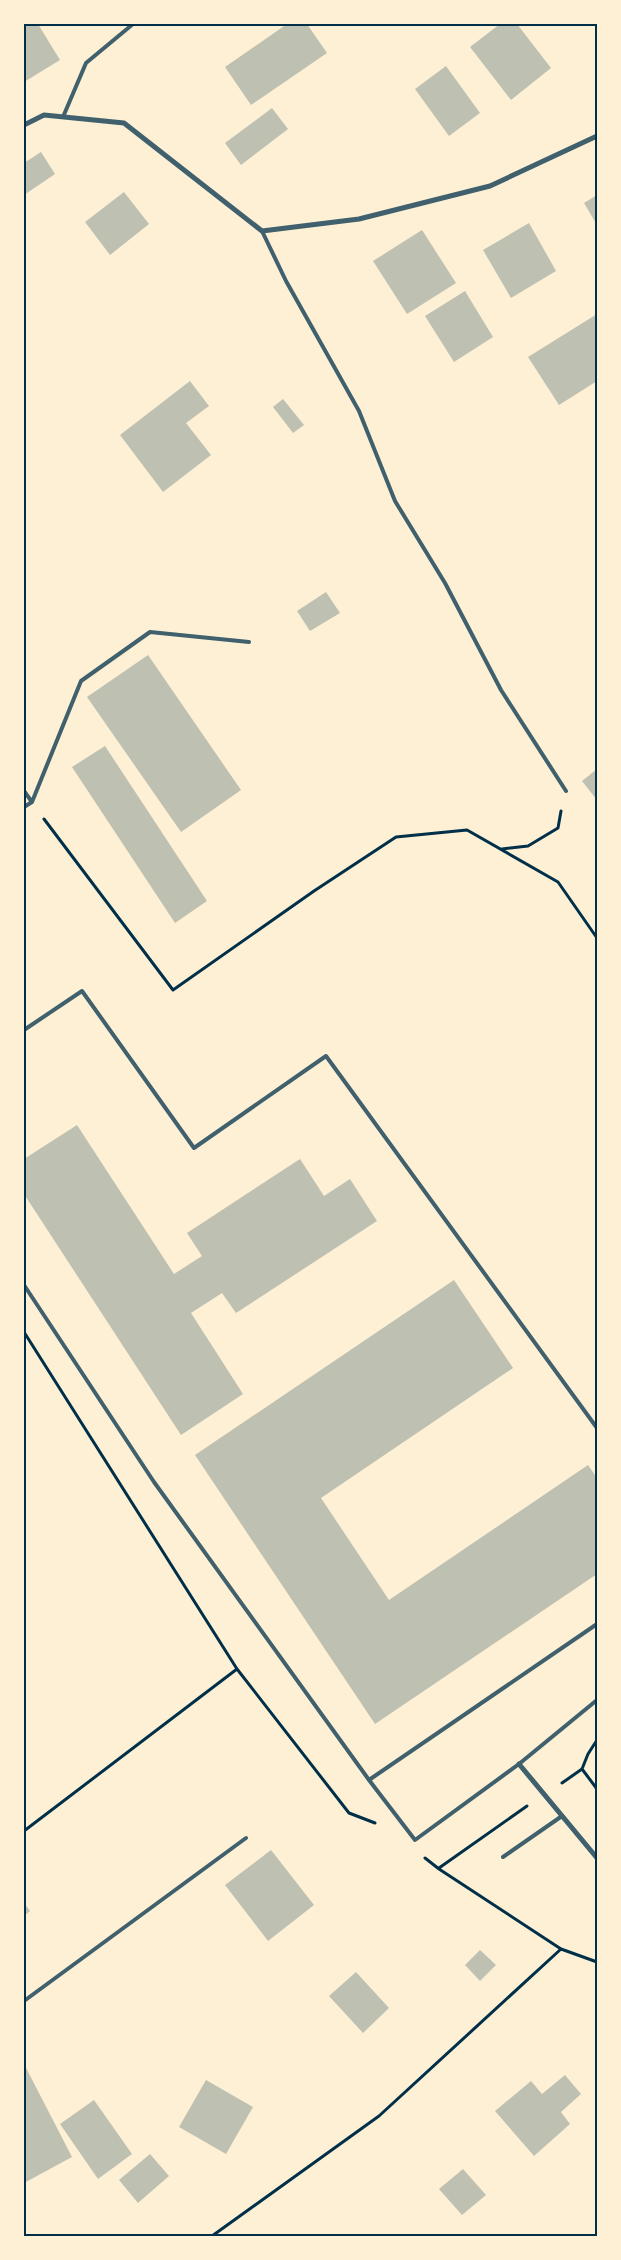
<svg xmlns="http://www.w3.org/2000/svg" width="621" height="2260" font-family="'Source Sans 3',sans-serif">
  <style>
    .building { fill: #bec0b2 }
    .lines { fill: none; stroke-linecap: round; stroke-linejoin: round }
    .path { stroke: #003049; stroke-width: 3 }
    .service { stroke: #3f606c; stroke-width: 4 }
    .minor { stroke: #3f606c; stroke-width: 5 }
    .neatline { fill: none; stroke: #003049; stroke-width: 2 }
  </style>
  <rect width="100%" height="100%" fill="#fdf0d5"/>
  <path class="building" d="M24 24H38L60 60 24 82Z
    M287 24H307L327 53 251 105 225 67Z
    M500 24H517L551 68 511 100 470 47Z
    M446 66 480 113 449 136 415 89Z
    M272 108 288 129 241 165 225 143Z
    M41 152 55 174 24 195V163Z
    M124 192 149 224 110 255 85 222Z
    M597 195V225L584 203Z
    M529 223 556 271 511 298 483 250Z
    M422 230 456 283 407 314 373 261Z
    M465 291 493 337 454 362 425 316Z
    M597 314V381L559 405 528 357Z
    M190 381 209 406 186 423 211 455 163 492 120 435Z
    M283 399 304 425 293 433 273 407Z
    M326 592 340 613 310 631 297 611Z
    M148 655 241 790 181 832 87 697Z
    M105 746 207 901 175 923 72 767Z
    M597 769V800L582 781Z
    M77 1125 174 1274 202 1256 187 1233 300 1159 324 1196 350 1179 377 1221 236 1313 222 1293 191 1313 243 1394 181 1435 24 1194V1159Z
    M454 1280 513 1368 321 1498 389 1600 588 1465 597 1478V1574L375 1724 195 1455Z
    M271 1850 314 1905 268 1941 225 1885Z
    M24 1903 30 1911 24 1916Z
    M480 1950 496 1965 480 1981 465 1965Z
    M356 1972 389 2008 363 2033 329 1996Z
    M24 2064 72 2157 24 2183Z
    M565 2075 581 2094 561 2112 570 2124 534 2156 495 2111 531 2081 542 2094Z
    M206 2080 253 2107 226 2154 179 2127Z
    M94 2100 132 2154 98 2179 60 2124Z
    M150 2154 169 2176 138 2203 119 2180Z
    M463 2169 486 2195 462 2215 439 2189Z"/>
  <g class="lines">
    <path class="path" d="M44 819 173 990 314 891 396 837 467 830 558 882 597 938
      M502 849 528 846 558 828 561 811
      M24 1332 237 1669 349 1813 375 1823
      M597 1740 588 1754 582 1769 597 1789
      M562 1783 582 1769
      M24 1831 237 1669
      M425 1858 439 1869 561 1949 597 1962
      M439 1868 527 1806
      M212 2236 379 2116 561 1949"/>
    <path class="service" d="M63 117 86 63 133 24
      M262 231 286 281 359 411 395 501 445 583 501 690 566 791
      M24 791 32 802 24 807
      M32 802 81 681 150 632 249 642
      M24 1030 82 991 194 1148 326 1056 597 1428
      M24 1285 154 1482 369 1780 597 1624
      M369 1780 415 1840 519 1764 597 1700
      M503 1857 562 1816
      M24 2001 246 1838"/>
    <path class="minor" d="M24 125 44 115 124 123 262 231 359 219 490 186 597 136
      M519 1764 597 1858"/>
  </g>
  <rect width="621" height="2260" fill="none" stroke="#fdf0d5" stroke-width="50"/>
  <rect x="25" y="25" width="571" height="2210" class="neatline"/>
</svg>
